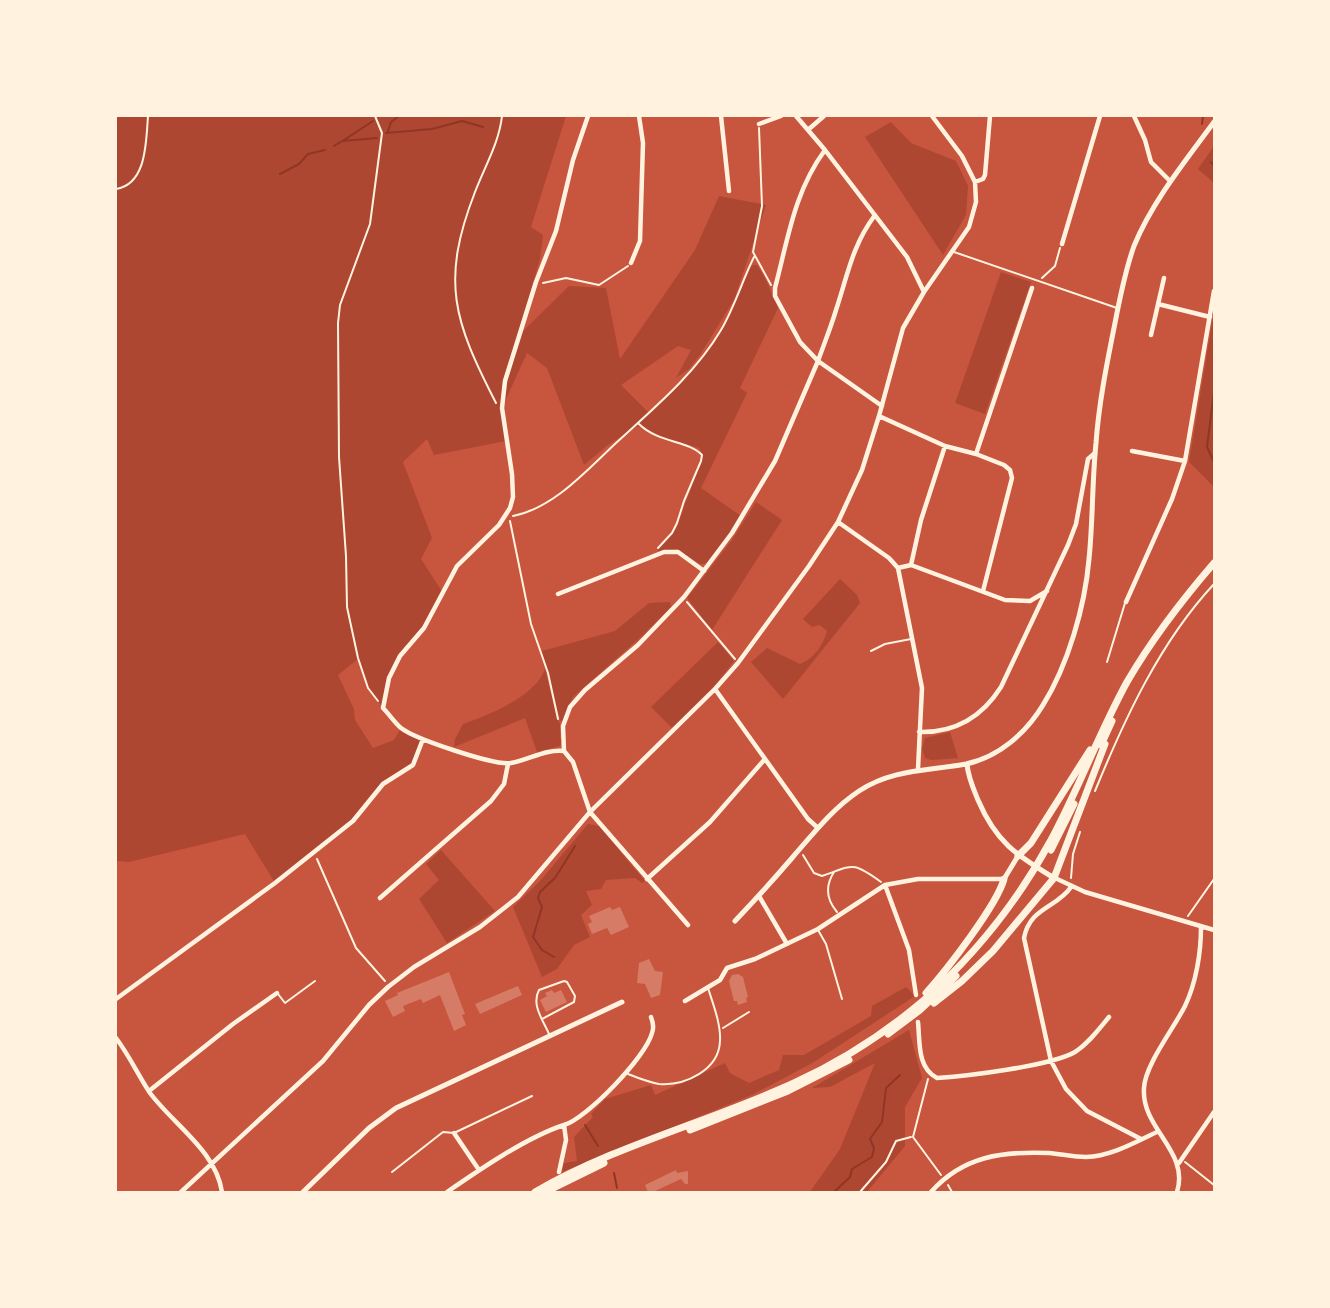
<svg xmlns="http://www.w3.org/2000/svg" width="1330" height="1308" font-family="Commissioner,sans-serif">
  <style>
    .green { fill: #ae4732 }
    .lines { fill: none; stroke-linecap: round; stroke-linejoin: round }
    .stream { stroke: #8f3625; stroke-width: 2 }
    .building { fill: #d67c66 }
    .path { stroke: #fff3e0; stroke-width: 2 }
    .service { stroke: #fff3e0; stroke-width: 2 }
    .minor { stroke: #fff3e0; stroke-width: 4.5 }
    .tertiary { stroke: #fff3e0; stroke-width: 5 }
    .trunk { stroke: #fff3e0; stroke-width: 7 }
  </style>
  <rect width="100%" height="100%" fill="#c8553d"/>
  <path class="green" d="M116 116H566L531 227 543 235 540 259 517 337 569 286 606 288 620 359 695 250 719 196 766 205 734 300 700 355 689 369 676 378 691 350 678 346 621 385 650 414C700 365 725 334 750 267L753 265H757C767 279 771 293 778 308L740 388 747 393 701 488 741 516 709 563 700 564 677 549 657 551 676 529 703 455 699 448 663 437 638 426 608 445 584 465 547 368 527 353 502 408 506 441 434 455 427 439 403 462 432 538 421 559 443 593 424 628 400 656 389 678 383 708 368 688 358 659 338 675 354 709 355 720 373 748 394 740 401 728 423 739 413 765 383 784 353 821 275 883 245 834 129 862 116 861Z
    M891 122 911 143 956 161 968 186 966 215 943 255 865 137Z
    M1214 146V183L1198 169Z
    M1001 272 1031 282 985 414 955 403Z
    M1214 311V487L1189 462Z
    M756 502 782 520 712 630 687 598 732 540Z
    M840 579 857 595 860 603 783 699 751 662 767 648 800 664C815 658 823 645 827 631L820 625 812 627 803 619Z
    M670 602 671 607 643 635 573 697 563 722 560 720 542 651 615 631 649 603Z
    M718 642 734 661 716 684 672 728 651 707Z
    M545 669 557 718 560 724V738L562 740 560 746 537 752 525 718 454 747 455 739 463 724C489 715 536 696 545 669Z
    M950 732 958 758 931 760 925 758 922 749 925 738Z
    M588 824 599 826 645 881 642 883 635 878 606 880 601 889 586 891 592 905 581 915 590 937 574 945 557 969 542 977 513 907 540 881Z
    M441 850 495 911 447 943 419 899 439 880 426 864Z
    M906 987 915 996 814 1062 752 1095 562 1172 564 1163 577 1161 574 1137 593 1117 591 1114 605 1099 651 1085 655 1095 725 1063 730 1073 749 1083 779 1070 783 1055H804L871 1016 872 1006Z
    M909 1030 922 1078 905 1107V1146L867 1192H810L840 1149 875 1063 830 1087 812 1088Z"/>
  <g class="lines">
    <path class="stream" d="M1202 124 1203 116
      M388 131 391 122 399 116
      M386 133 432 129 462 121 483 127
      M344 140 373 121
      M334 146 342 141 377 138
      M1211 162 1214 166
      M280 174 299 164 308 154 325 150
      M1214 392 1207 447 1214 462
      M554 957 542 950 533 937 542 907 538 898 540 892 555 878 575 846
      M585 1125 598 1146
      M614 1173 617 1188
      M834 1192 850 1177 852 1169 872 1157 874 1148 870 1139 882 1122 886 1088 900 1075"/>
  </g>
  <path class="building" d="M610 907 612 910 620 907 629 927 611 935 607 928 592 934 588 924 592 922 589 916Z
    M649 959 655 971 663 972 660 995 651 998 645 984 637 983 639 963Z
    M449 972 465 1014 462 1015 466 1025 454 1031 440 995 423 1003 421 999 403 1006 405 1011 393 1017 385 1001 398 995 397 993Z
    M738 974 743 977 748 997 746 998 747 1002 738 1005 737 1001H734L729 981 732 975Z
    M518 986 522 995 480 1014 475 1004Z
    M552 990 554 993 561 990 567 1002 546 1012 540 1000 547 996 545 993Z
    M676 1170 677 1173 688 1171V1184H685L681 1179 653 1192H648L645 1185Z"/>
  <g class="lines">
    <path class="path" d="M375 116 382 133 370 224 340 305 338 323 339 457 346 556 347 607 358 658 368 688 378 701
      M759 128 762 206 753 252 771 285
      M116 189C147 184 146 141 148 116
      M1042 278 1055 266 1060 248
      M543 283 566 278 599 285 628 266
      M496 403C454 321 440 282 475 192 485 166 499 143 502 116
      M639 424C658 443 690 441 702 455L701 461 684 501 677 523 672 533 658 548
      M513 516C554 508 587 470 616 443 654 408 695 374 721 330 735 306 742 281 754 257
      M510 521 531 624 548 673 558 719
      M687 602 735 659
      M1095 791C1125 718 1160 642 1214 584
      M803 855 814 873 822 876C854 865 852 861 881 882
      M317 859 356 948 385 981
      M834 872C825 886 826 899 837 912
      M1071 878 1073 854 1080 832
      M1188 916 1214 879
      M723 1028 749 1012
      M928 1079 913 1137 941 1175
      M1185 1162 1214 1185
      M948 1185 952 1192
      M860 1192 886 1162 896 1141 911 1137"/>
    <path class="service" d="M954 252 1117 308
      M871 651 885 644 911 639
      M1107 662 1125 603
      M818 930 826 944 842 999
      M278 994 285 1003 315 981
      M542 1019 574 1002 575 996 567 982 564 981 539 990C531 1005 543 1020 549 1034
      M628 1074C638 1078 648 1082 659 1084 685 1086 719 1070 720 1041 721 1024 713 1004 708 988
      M392 1172 443 1132 454 1133 532 1096"/>
    <path class="minor" d="M588 116 573 160 556 231 536 282 505 381 502 408 512 474 513 497 510 508 499 525 457 566 424 628 400 656 389 678 383 708C389 714 395 723 401 728 415 739 495 766 511 763 529 760 545 749 564 751L573 762 590 812 688 925
      M721 116 729 191
      M796 116 825 150 907 257 924 292
      M1134 116 1145 140 1151 162 1170 181
      M759 124 781 116
      M809 129 824 116
      M975 182 983 179 985 175 990 116
      M875 215C852 246 848 274 836 310 831 327 824 344 818 361L882 406
      M1062 244 1100 116
      M631 263 640 241 643 143 639 116
      M1158 304 1210 317
      M1151 335 1164 278
      M879 416 945 446 976 454 1004 465 1010 470 1012 478 983 591
      M1132 451 1185 461
      M976 454 1032 288
      M838 522 889 558 898 568 922 688 918 769
      M911 565 921 520 945 446
      M898 568 911 565 1005 600 1030 601 1047 591
      M558 594 664 552H678L704 571
      M1126 602 1172 499 1185 461 1214 291
      M715 689 808 819 818 828
      M919 732C956 733 982 717 1001 687L1068 545 1076 524 1088 459 1095 453
      M564 751 563 726 570 707 585 690 638 645 684 597 732 533 775 461 818 361 800 342 775 296V288C788 239 794 192 825 150
      M1055 878 1085 892 1214 930
      M647 879 710 822 765 759
      M885 885 909 950 916 995
      M1071 887C1057 908 1030 907 1024 938L1051 1061 1066 1089 1087 1111 1141 1139
      M759 896 787 944
      M380 898 491 801 504 784 508 764
      M116 999 275 883 353 821 383 784 413 765 423 739
      M685 1001 720 980 727 968 755 959 818 929 885 885 918 879H1004
      M918 1022C920 1042 917 1068 937 1078 967 1076 1051 1066 1075 1052 1089 1043 1099 1029 1109 1017
      M116 1038C129 1055 138 1075 150 1093 174 1125 216 1151 222 1192
      M149 1091 233 1024 277 993
      M454 1133 479 1170
      M1179 1163 1214 1112
      M559 1172 566 1140 564 1125C586 1119 646 1057 652 1033 654 1028 653 1022 651 1017
      M181 1192 323 1061 369 1005 388 987 414 967 480 927 518 897 590 812 715 689 738 663 809 566 838 522 862 470 879 416 903 328 924 292 969 227 976 202 975 182 962 156 932 116
      M447 1192C479 1170 527 1137 564 1125
      M931 1192C963 1156 1003 1151 1049 1153 1061 1154 1074 1157 1086 1157 1112 1156 1135 1142 1157 1132
      M1177 1192C1190 1151 1141 1129 1144 1088 1145 1065 1174 1028 1185 1006 1196 983 1201 953 1201 927"/>
    <path class="tertiary" d="M967 764C968 777 973 788 978 800 996 842 1016 855 1054 878
      M1004 879 1018 856
      M735 921C755 900 774 879 792 858 813 834 832 809 859 791 892 769 928 771 966 764 999 757 1026 733 1043 705 1068 665 1085 606 1089 559 1093 521 1092 482 1096 443 1099 402 1107 363 1115 323 1120 297 1125 271 1134 246 1152 202 1186 160 1214 122
      M303 1192 369 1128 396 1108 622 1002"/>
    <path class="trunk" d="M1101 745 1112 721
      M1051 850 1074 804
      M1018 856 1031 843 1090 750
      M926 993C946 971 997 905 1004 879
      M934 1003 962 981 993 951 1054 878 1105 744
      M888 1034 920 1010 956 976
      M690 1130 788 1091 849 1060
      M535 1192C616 1145 709 1122 794 1083 840 1062 884 1034 923 1001 975 955 1018 901 1051 840 1079 788 1099 733 1127 682 1152 639 1182 600 1214 563
      M545 1192 604 1163"/>
  </g>
  <rect width="1330" height="1308" fill="none" stroke="#fff3e0" stroke-width="234"/>
</svg>
